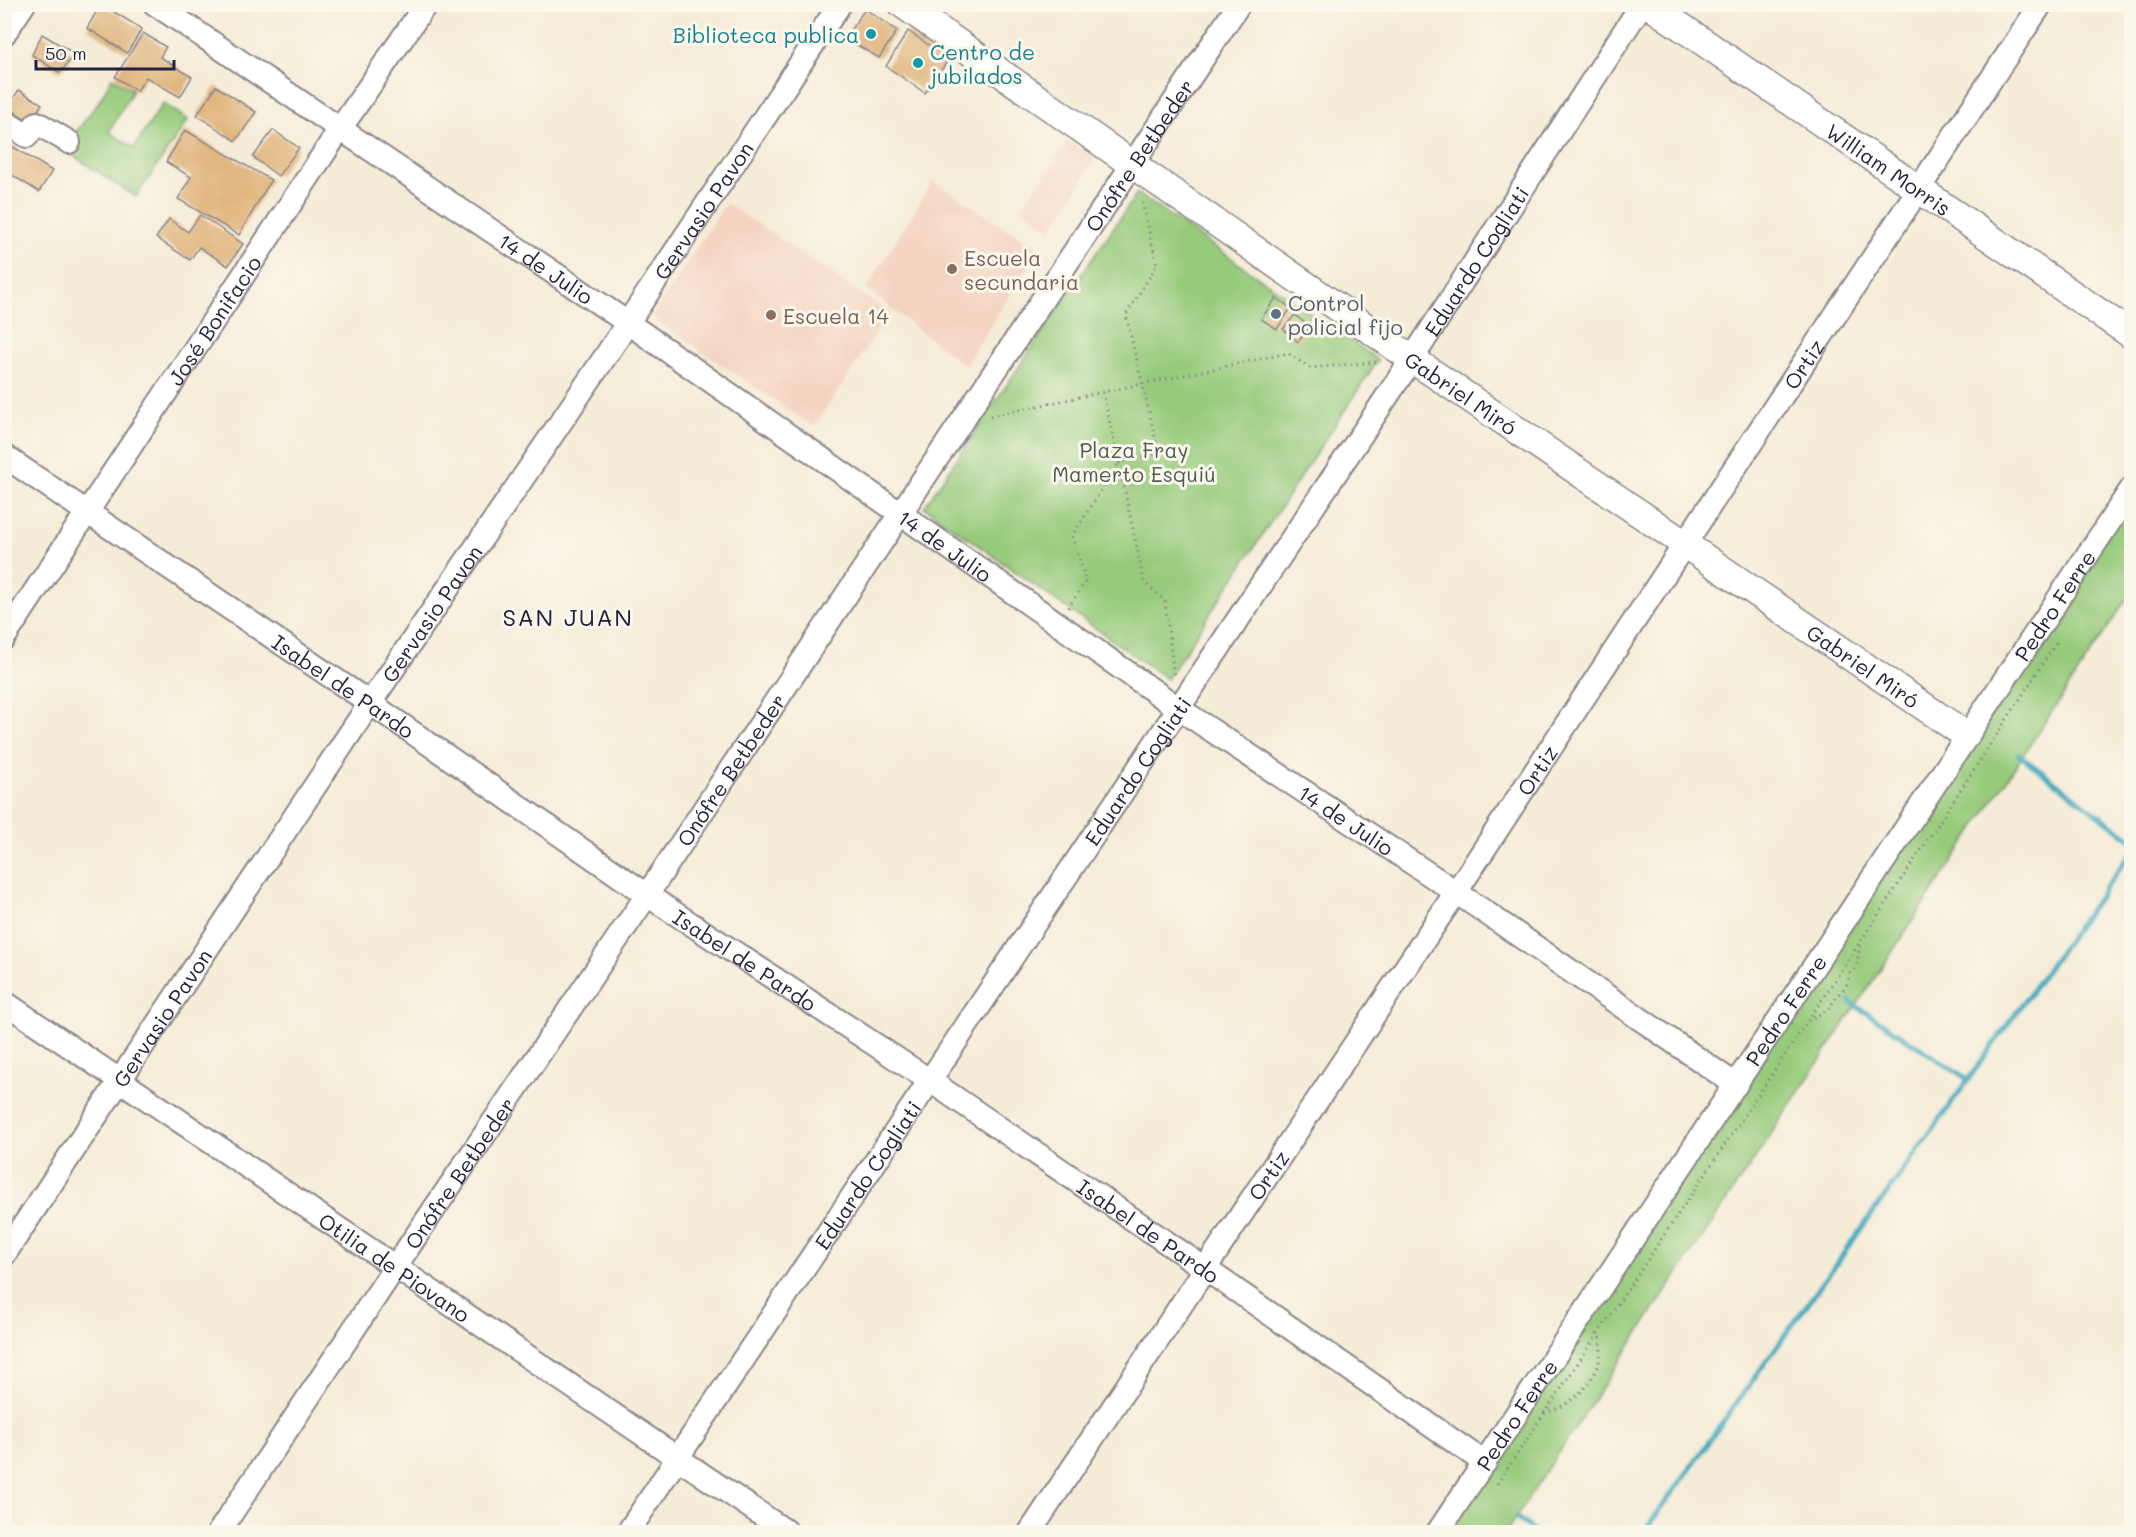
<svg xmlns="http://www.w3.org/2000/svg" width="2136" height="1537" font-family="Mali,sans-serif">
  <style>
    .built { fill: #f4d3c0 }
    .green { fill: #97cb7b; stroke: #5c765b; stroke-width: 1.5 }
    .lines { fill: none; stroke-linecap: round; stroke-linejoin: round }
    .stream { stroke: #3ea9be; stroke-width: 5 }
    .building { fill: #e1b67f }
    .minor-casing { stroke: #8c8789; stroke-width: 26 }
    .tertiary-casing { stroke: #8c8789; stroke-width: 30 }
    .path { stroke: #8c8789; stroke-width: 3; stroke-dasharray: 1.5 4.5; stroke-linecap: butt }
    .minor { stroke: #fff; stroke-width: 22 }
    .tertiary { stroke: #fff; stroke-width: 27 }
    .culture-dot { fill: #0f9aa8; stroke: #fbf7ec; stroke-width: 2 }
    .education-dot { fill: #8d6e63; stroke: #fbf7ec; stroke-width: 2 }
    .service-dot { fill: #5c6f8a; stroke: #fbf7ec; stroke-width: 2 }
    .labels { text-anchor: middle; dominant-baseline: central; stroke-width: 6; stroke-linejoin: round; paint-order: stroke }
    .culture-label { font-size: 21px; fill: #0d838f; stroke: #fbf7ec; text-anchor: end }
    .street-label { font-size: 21px; fill: #22223b; stroke: #fbf7ec }
    .education-label { font-size: 21px; fill: #785e54; stroke: #fbf7ec; text-anchor: start }
    .service-label { font-size: 21px; fill: #4e5e75; stroke: #fbf7ec; text-anchor: start }
    .park-label { font-size: 21px; fill: #4b5d51; stroke: #fbf7ec }
    .quarter-label { font-size: 24px; letter-spacing: 1.5px; fill: #22223b; stroke: #fbf7ec }
  </style>
  <rect width="100%" height="100%" fill="#fbf7ec"/>
  <filter id="ink" filterUnits="userSpaceOnUse"><feTurbulence type="fractalNoise" baseFrequency=".0167" numOctaves="2"/><feDisplacementMap in="SourceGraphic" scale="12" xChannelSelector="R" yChannelSelector="G"/><feConvolveMatrix kernelMatrix="1 2 1 2 8 2 1 2 1" color-interpolation-filters="sRGB"/></filter>
  <filter id="wash" filterUnits="userSpaceOnUse"><feTurbulence type="fractalNoise" baseFrequency=".008" numOctaves="4" result="noise"/><feDisplacementMap in="SourceGraphic" scale="24" xChannelSelector="R" yChannelSelector="G"/><feGaussianBlur stdDeviation="1.35" result="paint"/><feColorMatrix in="noise" values="0 0 0 0 0 0 0 0 0 0 0 0 0 0 0 0 0 1.4 0 .05"/><feComposite in="paint" operator="in"/></filter>
  <g filter="url(#wash)">
    <rect width="100%" height="100%" fill="#f5ecd7"/>
    <path class="built" d="M1068 140 1096 159 1051 230 1021 209Z
      M933 181 1039 249 965 366 866 289Z
      M726 203 890 313 814 427 651 317Z"/>
    <path class="green" d="M112 78 133 90 109 132 134 148 163 103 188 120 136 197 63 149 98 103Z
      M1137 193 1378 360 1167 679 924 507Z
      M2131 497V593L1506 1532H1446Z"/>
    <g class="lines">
      <path class="stream" d="M2018 754 2132 840
        M1850 1002 1969 1080
        M1517 1518 1536 1532
        M1644 1532 2132 851"/>
    </g>
    <g id="blocks">
      <path class="building" d="M101 4 142 29 127 53 87 28Z
        M865 9 897 31 879 58 845 38Z
        M908 31 949 59 925 93 886 66Z
        M143 33 166 47 160 57 192 77 180 97 146 77 137 91 115 77Z
        M42 34 75 54 60 73 32 55Z
        M216 86 256 112 236 141 197 115Z
        M19 90 42 104 31 122 7 107Z
        M185 130 271 180 239 235 178 199 191 177 166 162Z
        M273 130 299 148 278 176 253 157Z
        M4 141 52 171 39 192 4 170Z
        M200 215 243 244 228 266 199 247 190 260 156 238 169 219 188 232Z
        M1276 298 1291 308 1277 329 1261 319Z
        M1295 315 1310 327 1298 342 1283 329Z"/>
    </g>
  </g>
  <g filter="url(#ink)">
    <use href="#blocks" fill-opacity="0" stroke="#8c8789" stroke-width="1.5"/>
    <g class="lines">
      <defs>
        <g id="minor">
          <path id="s1" d="M155 4 628 323 1178 708 1456 892 1736 1085"/>
          <path d="M4 34 24 4"/>
          <path d="M4 121 27 136 37 123 69 142"/>
          <path id="s2" d="M4 456 370 703 647 895 929 1080 1204 1268 1485 1463"/>
          <path id="s3" d="M4 638 340 129 426 4"/>
          <path id="s4" d="M4 1002 787 1532"/>
          <path id="s5" d="M4 1255 370 703 605 357 840 4"/>
          <path id="s6" d="M219 1532 395 1267 647 895 1239 4"/>
          <path id="s7" d="M628 1532 1412 359 1642 4"/>
          <path id="s8" d="M1030 1532C1172 1317 1316 1104 1458 889 1653 594 1845 298 2041 4"/>
          <path id="s9" d="M1438 1532 2132 488"/>
        </g>
        <g id="tertiary">
          <path id="s10" d="M902 4 1412 359 1966 735"/>
          <path id="s11" d="M1648 4 2132 335"/>
        </g>
      </defs>
      <use href="#minor" class="minor-casing"/>
      <use href="#tertiary" class="tertiary-casing"/>
      <path class="path" d="M1103 392 1119 463 1159 454 1126 315 1157 265 1141 198
        M990 416 1288 353 1310 368 1376 362
        M1119 463 1144 582 1165 601 1174 677
        M1068 608 1086 581 1072 536 1119 463
        M1808 1021 1829 1009 1837 996 1846 987 1850 973 1855 969 1857 963 1860 945
        M1544 1413C1578 1405 1609 1369 1599 1334
        M1497 1484C1685 1203 1875 924 2058 640"/>
      <use href="#minor" class="minor"/>
      <use href="#tertiary" class="tertiary"/>
    </g>
  </g>
  <g class="culture-dot">
    <circle cx="871" cy="34" r="6"/>
    <circle cx="918" cy="63" r="6"/>
  </g>
  <g class="education-dot">
    <circle cx="952" cy="269" r="6"/>
    <circle cx="771" cy="315" r="6"/>
  </g>
  <circle class="service-dot" cx="1276" cy="314" r="6"/>
  <g class="labels">
    <g class="culture-label">
      <text x="859" y="34">Biblioteca publica</text>
      <text x="930" y="51" text-anchor="start">Centro de<tspan x="930" dy="24">jubilados</tspan></text>
    </g>
    <g class="street-label">
      <text stroke="none"><textPath href="#s6" startOffset="1656">Onófre Betbeder</textPath></text>
      <text stroke="none"><textPath href="#s11" startOffset="292">William Morris</textPath></text>
      <text stroke="none"><textPath href="#s5" startOffset="1257">Gervasio Pavon</textPath></text>
      <text stroke="none"><textPath href="#s7" startOffset="1528">Eduardo Cogliati</textPath></text>
      <text stroke="none"><textPath href="#s1" startOffset="472">14 de Julio</textPath></text>
      <text stroke="none"><textPath href="#s3" startOffset="381">José Bonifacio</textPath></text>
      <text stroke="none"><textPath href="#s8" startOffset="1401">Ortiz</textPath></text>
      <text stroke="none"><textPath href="#s10" startOffset="681">Gabriel Miró</textPath></text>
      <text stroke="none"><textPath href="#s1" startOffset="958">14 de Julio</textPath></text>
      <text stroke="none"><textPath href="#s9" startOffset="1113">Pedro Ferre</textPath></text>
      <text stroke="none"><textPath href="#s5" startOffset="771">Gervasio Pavon</textPath></text>
      <text stroke="none"><textPath href="#s10" startOffset="1167">Gabriel Miró</textPath></text>
      <text stroke="none"><textPath href="#s2" startOffset="410">Isabel de Pardo</textPath></text>
      <text stroke="none"><textPath href="#s6" startOffset="918">Onófre Betbeder</textPath></text>
      <text stroke="none"><textPath href="#s7" startOffset="916">Eduardo Cogliati</textPath></text>
      <text stroke="none"><textPath href="#s8" startOffset="915">Ortiz</textPath></text>
      <text stroke="none"><textPath href="#s1" startOffset="1444">14 de Julio</textPath></text>
      <text stroke="none"><textPath href="#s2" startOffset="896">Isabel de Pardo</textPath></text>
      <text stroke="none"><textPath href="#s9" startOffset="627">Pedro Ferre</textPath></text>
      <text stroke="none"><textPath href="#s5" startOffset="285">Gervasio Pavon</textPath></text>
      <text stroke="none"><textPath href="#s6" startOffset="432">Onófre Betbeder</textPath></text>
      <text stroke="none"><textPath href="#s7" startOffset="430">Eduardo Cogliati</textPath></text>
      <text stroke="none"><textPath href="#s8" startOffset="429">Ortiz</textPath></text>
      <text stroke="none"><textPath href="#s2" startOffset="1382">Isabel de Pardo</textPath></text>
      <text stroke="none"><textPath href="#s4" startOffset="472">Otilia de Piovano</textPath></text>
      <text stroke="none"><textPath href="#s9" startOffset="141">Pedro Ferre</textPath></text>
    </g>
    <g class="education-label">
      <text x="964" y="257">Escuela<tspan x="964" dy="24">secundaria</tspan></text>
      <text x="783" y="315">Escuela 14</text>
    </g>
    <g class="service-label">
      <text x="1288" y="302">Control<tspan x="1288" dy="24">policial fijo</tspan></text>
    </g>
    <g class="park-label">
      <text x="1134" y="449">Plaza Fray<tspan x="1134" dy="24">Mamerto Esquiú</tspan></text>
    </g>
    <g class="quarter-label">
      <text x="568" y="616">SAN JUAN</text>
    </g>
  </g>
  <rect width="2136" height="1537" fill="none" stroke="#fbf7ec" stroke-width="24"/>
  <path d="M36 60v9h138v-9" fill="none" stroke="#22223b" stroke-width="3"/>
  <text x="45" y="60" font-size="18" fill="#22223b" stroke="#fbf7ec" stroke-width="4.5" paint-order="stroke">50 m</text>
</svg>
